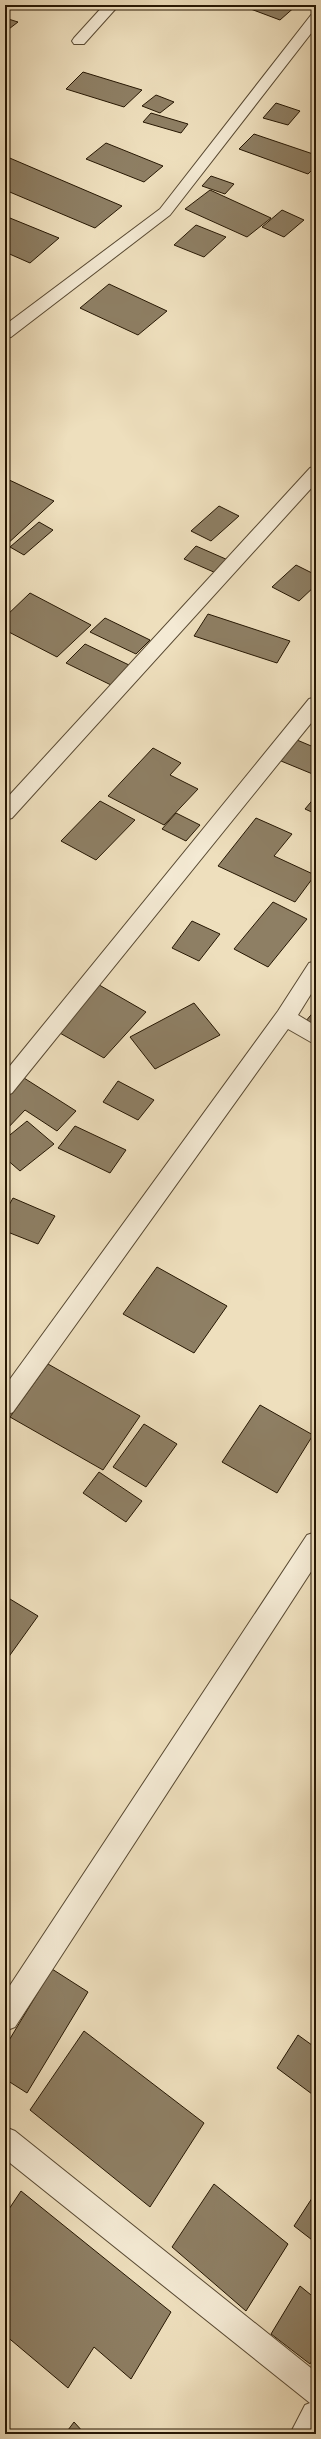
<svg xmlns="http://www.w3.org/2000/svg" width="321" height="2439" font-family="Cardo,serif">
  <style>
    .building { fill: #8e7f64; stroke: #261703 }
    .lines { fill: none; stroke-linecap: round; stroke-linejoin: round }
    .street-casing { stroke: #584932; stroke-width: 2 }
    .street { fill: #f4ead4; fill-rule: evenodd }
  </style>
  <rect width="100%" height="100%" fill="#eedfbd"/>
  <filter id="stains"><feTurbulence type="fractalNoise" baseFrequency=".005" numOctaves="4"/><feColorMatrix values="0 0 0 0 .2 0 0 0 0 .09 0 0 0 0 .02 0 0 0 .5 -.17"/></filter>
  <radialGradient id="worn" r=".72"><stop offset=".6" stop-color="#630" stop-opacity="0"/><stop offset="1" stop-color="#630" stop-opacity=".3"/></radialGradient>
  <path class="building" d="M240 5H297L280 20Z
    M5 18 18 22 5 32Z
    M83 72 142 90 124 107 66 89Z
    M156 95 174 102 160 113 142 106Z
    M276 103 300 111 288 125 263 118Z
    M151 113 188 124 181 133 143 122Z
    M254 134 316 155V166L308 174 239 149Z
    M106 143 163 166 144 182 86 159Z
    M5 156 122 206 95 228 5 190Z
    M211 176 234 184 225 194 202 186Z
    M210 190 271 218 247 237 185 209Z
    M282 210 304 220 284 237 262 227Z
    M5 216 59 238 30 263 5 252Z
    M196 225 226 237 204 257 174 245Z
    M109 284 167 311 138 335 80 308Z
    M5 478 54 501 5 546Z
    M219 506 239 516 211 541 191 531Z
    M39 522 53 530 24 555 10 547Z
    M196 546 228 560 216 573 184 559Z
    M296 565 316 575V585L299 601 272 587Z
    M30 593 91 625 57 657 5 630V617Z
    M208 614 290 641 277 663 194 636Z
    M105 618 150 640 136 654 90 632Z
    M85 644 129 665 111 685 66 663Z
    M297 740 316 748 315 775 281 761Z
    M153 748 181 763 170 775 198 789 164 825 108 796Z
    M316 796V814L305 809Z
    M100 801 135 820 96 860 61 841Z
    M176 813 200 825 186 841 162 829Z
    M256 818 292 834 274 856 315 875 295 902 218 866Z
    M273 902 307 919 268 967 234 949Z
    M192 921 220 934 199 961 172 948Z
    M94 982 146 1012 104 1058 51 1028Z
    M194 1003 220 1035 155 1069 130 1037Z
    M316 1009V1028L305 1022Z
    M24 1078 76 1111 57 1131 25 1110 5 1131V1097Z
    M118 1081 154 1100 138 1120 103 1102Z
    M27 1121 54 1144 20 1171 5 1158V1139Z
    M75 1126 126 1150 110 1173 58 1148Z
    M13 1198 55 1216 38 1244 5 1231V1212Z
    M157 1267 227 1306 194 1353 123 1314Z
    M48 1364 140 1416 103 1470 10 1417Z
    M260 1405 313 1435 277 1493 222 1462Z
    M144 1424 177 1444 146 1487 113 1467Z
    M99 1472 142 1501 126 1522 83 1493Z
    M5 1596 38 1616 5 1662Z
    M52 1969 88 1992 27 2093 5 2079V2047Z
    M84 2031 204 2123 150 2207 30 2110Z
    M298 2035 316 2048V2097L277 2068Z
    M214 2184 288 2244 246 2311 172 2247Z
    M21 2191 171 2312 131 2379 94 2347 68 2388 5 2335V2215Z
    M316 2192V2243L294 2226Z
    M300 2286 316 2299V2353L310 2364 271 2334Z
    M74 2422 85 2434H65Z"/>
  <g class="lines">
    <defs>
      <path id="street" d="M104 5H119L84 44H74L72 41 74 38Z
        M316 14V27L170 215 11 337 5 338V325L160 209 311 15Z
        M316 466V483L12 818 5 820V800L310 468Z
        M316 697V717L12 1093 5 1096V1072L309 699Z
        M316 961V986L298 1015 316 1026V1045L288 1029 13 1412 5 1416V1386L278 1011 309 963Z
        M316 1532V1564L15 2027 5 2031V1993L307 1535Z
        M5 2127 15 2131 316 2372V2434H290L305 2405 310 2403 5 2159Z"/>
    </defs>
    <use href="#street" class="street-casing"/>
    <use href="#street" class="street"/>
  </g>
  <rect width="321" height="2439" fill="none" stroke="#eedfbd" stroke-width="20"/>
  <rect x="6" y="6" width="309" height="2427" fill="none" stroke="#261703" stroke-width="2"/>
  <rect x="10" y="10" width="301" height="2419" fill="none" stroke="#261703"/>
  <rect width="100%" height="100%" filter="url(#stains)"/>
  <rect width="100%" height="100%" fill="url(#worn)"/>
</svg>
